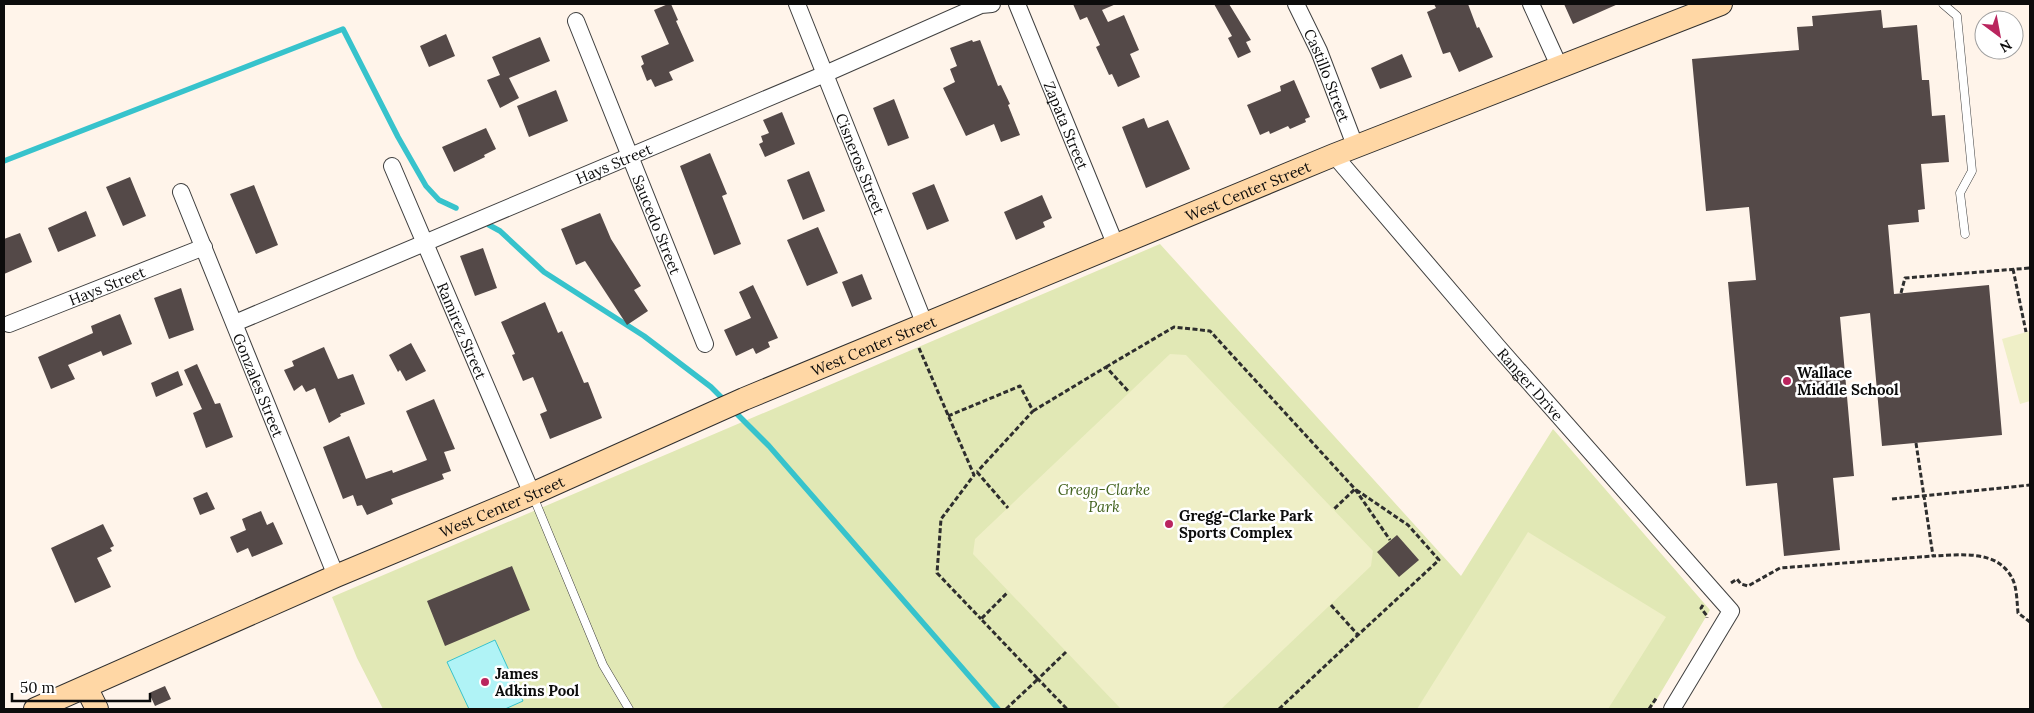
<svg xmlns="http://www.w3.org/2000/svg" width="2034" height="713" font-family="Lora,serif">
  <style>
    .green { fill: #e1e8b5 }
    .pitch { fill: #efefc7 }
    .water { fill: #b0f3f6; stroke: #37c3cc }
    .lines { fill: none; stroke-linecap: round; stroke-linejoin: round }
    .stream { stroke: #37c3cc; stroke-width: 5.5 }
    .building { fill: #544948 }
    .lane-casing { stroke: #3f3f3f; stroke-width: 9 }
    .street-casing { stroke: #3f3f3f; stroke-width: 18 }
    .secondary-casing { stroke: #2e2e2e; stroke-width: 24 }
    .path { stroke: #2e2e2e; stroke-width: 3; stroke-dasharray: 5 2.5; stroke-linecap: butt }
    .lane { stroke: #fff; stroke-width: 8 }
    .street { stroke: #fff; stroke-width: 16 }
    .secondary { stroke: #ffd7a5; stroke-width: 22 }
    .poi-dot { fill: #ba255e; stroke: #fff; stroke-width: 2 }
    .labels { text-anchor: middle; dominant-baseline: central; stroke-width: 5; stroke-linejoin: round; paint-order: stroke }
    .street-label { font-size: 15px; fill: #0c0c0c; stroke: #fff }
    .poi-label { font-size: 15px; font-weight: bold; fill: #0c0c0c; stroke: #fff; text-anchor: start }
    .park-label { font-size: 15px; font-style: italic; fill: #42621d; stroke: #fff }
  </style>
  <rect width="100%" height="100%" fill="#fff4ea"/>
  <path class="green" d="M1160 244 1461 576 1553 429 1710 610 1651 709H383L357 658 332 597Z"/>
  <path class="pitch" d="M2030 331V401L2020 404 2002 339Z
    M1170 354 1186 355 1373 551 1371 566 1221 709H1121L973 554 975 539Z
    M1528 532 1666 617 1608 709H1417Z"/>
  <path class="water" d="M495 640 523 701 505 709H469L447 662Z"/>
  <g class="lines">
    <path class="stream" d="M4 161 343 29 398 137 426 186 439 200 456 208
      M489 225 500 231 544 272 644 336 711 387 725 401
      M733 410 769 446 998 709"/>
  </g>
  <path class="building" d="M668 4H671L678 20 676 21 694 61 669 72 673 80 655 87 651 79 647 81 641 66 644 64 641 56 669 44 654 10Z
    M1073 4H1116L1102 10 1108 22 1124 15 1139 50 1130 54 1140 77 1118 87 1112 74 1109 75 1096 47 1100 45 1087 17 1080 20Z
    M1214 4H1229L1251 40 1246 42 1251 52 1238 58 1228 38 1232 36Z
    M1434 4H1468L1477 28 1479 27 1493 57 1459 72 1450 52 1443 54 1427 12 1436 8Z
    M1564 4H1618L1573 24Z
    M1881 10 1883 28 1917 25 1922 80H1929L1932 116 1945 115 1949 162 1921 164 1925 209 1918 210 1919 222 1888 225 1894 294 1989 285 2002 435 1882 446 1870 313 1840 317 1854 476 1833 478 1840 550 1784 556 1777 483 1746 486 1728 282 1756 280 1749 207 1706 211 1692 59 1799 50 1797 27 1813 26 1812 16Z
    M446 34 455 56 429 67 420 46Z
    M540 37 550 61 509 78 519 98 500 108 487 80 500 75 492 57Z
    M972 40 973 42 980 40 998 86 1001 85 1010 104 1008 105 1020 135 1001 142 994 124 966 136 943 88 955 82 950 69 957 66 950 48Z
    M1402 54 1412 77 1380 89 1371 68Z
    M1294 80 1310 117 1305 119 1306 122 1290 129 1288 126 1270 134 1269 131 1260 135 1247 105 1281 91 1280 86Z
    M556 90 568 121 529 137 517 106Z
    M894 99 909 138 888 146 873 108Z
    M782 112 795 144 765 157 759 144 763 142 761 136 769 133 763 120Z
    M1144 118 1148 128 1168 120 1190 169 1146 188 1122 127Z
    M486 128 496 149 484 155 485 157 454 172 442 147Z
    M710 153 727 194 722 196 741 244 714 255 680 166Z
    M809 171 825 211 803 220 787 180Z
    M130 177 146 216 123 226 106 187Z
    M934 184 949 221 927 230 912 193Z
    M254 185 278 245 256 254 230 194Z
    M1042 195 1052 218 1043 222 1045 227 1016 240 1004 212Z
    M86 211 96 236 58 252 48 228Z
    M600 213 611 239 641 286 634 290 648 311 627 325 585 261 576 265 561 229Z
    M818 227 838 273 807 286 787 240Z
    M20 233 32 262 4 274V239Z
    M483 248 497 288 475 296 460 256Z
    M862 274 872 299 852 307 842 282Z
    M753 285 778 338 768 342 770 347 756 354 753 348 736 356 724 330 751 318 739 292Z
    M181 288 194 330 169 339 154 298Z
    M545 302 558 333 562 331 584 383 588 382 602 418 550 439 540 414 547 411 533 377 523 381 512 355 515 354 501 322Z
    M120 314 132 344 103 356 101 351 68 365 75 379 51 389 38 357 93 333 91 326Z
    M411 343 426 371 406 381 400 370 398 372 389 355Z
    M324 347 338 379 353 374 365 404 340 414 341 416 329 423 315 388 306 392 302 385 294 391 284 370 294 366 292 361Z
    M197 364 215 404 220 403 233 437 206 448 193 413 202 409 184 370Z
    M178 371 183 385 156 397 151 383Z
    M434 399 455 449 444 452 451 471 442 474 444 479 391 499 393 504 367 515 362 505 357 506 353 495 343 499 323 447 349 436 366 479 392 470 393 473 427 460 406 411Z
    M207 492 215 509 200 515 193 498Z
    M261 511 267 525 273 522 283 544 252 557 248 548 237 553 230 537 246 530 242 519Z
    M103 524 114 546 110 548 112 551 97 558 111 587 75 603 51 548Z
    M1397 535 1419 560 1399 577 1377 552Z
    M512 566 530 610 445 646 427 601Z
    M165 686 171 699 155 706 149 693Z"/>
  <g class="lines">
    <defs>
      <path id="lane" d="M1943 4 1957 16 1972 171 1960 193 1965 234
        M533 496 603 665 629 709"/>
      <g id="street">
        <path id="s1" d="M797 4 925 325"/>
        <path id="s2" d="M1017 4 1116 246"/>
        <path id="s3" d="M1296 4 1319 51 1356 148"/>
        <path d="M1531 4 1560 68"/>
        <path id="s4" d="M576 21 705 344"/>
        <path id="s5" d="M1334 155 1498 347 1731 611 1672 709"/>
        <path id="s6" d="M392 166 532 494"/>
        <path id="s7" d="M181 192 336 576"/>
        <path id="s8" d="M235 323 825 74 981 5 992 4"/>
        <path id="s9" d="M9 324 204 247"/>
      </g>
      <g id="secondary">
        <path d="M86 687 97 709"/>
        <path id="s10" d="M35 709 336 576 532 494 744 399 1334 155 1721 4"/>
      </g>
    </defs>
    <use href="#lane" class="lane-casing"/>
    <use href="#street" class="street-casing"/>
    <use href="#secondary" class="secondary-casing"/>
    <path class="path" d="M2013 269 2026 332
      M1901 293 1905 278 2030 268
      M919 348 974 475 941 519 937 573 981 619
      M1106 367 1174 327 1210 331 1355 489 1390 540
      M1033 411 1106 367 1129 392
      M948 416 1020 386 1033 411 977 472
      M1916 443 1933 556C1960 555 1997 549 2012 578 2017 587 2017 603 2018 613L2030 622
      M977 472 1008 508
      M1892 499 2030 485
      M1731 583 1737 579 1741 584 1748 586 1780 568 1933 556
      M1331 605 1358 635 1439 560 1408 525 1355 489 1333 510
      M1703 605 1701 608 1707 616V618
      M1066 652 1038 679 1067 709
      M1006 709 1038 679 981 619 1008 592
      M1279 709 1358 635
      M1649 709 1657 697"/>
    <use href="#lane" class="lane"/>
    <use href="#street" class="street"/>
    <use href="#secondary" class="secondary"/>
  </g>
  <g class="poi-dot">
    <circle cx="1787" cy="381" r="5"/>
    <circle cx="1169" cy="524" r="5"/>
    <circle cx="485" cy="682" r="5"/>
  </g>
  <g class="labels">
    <g class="street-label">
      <text stroke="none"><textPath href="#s3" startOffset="78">Castillo Street</textPath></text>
      <text stroke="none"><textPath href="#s2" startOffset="131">Zapata Street</textPath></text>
      <text stroke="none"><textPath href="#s8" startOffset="411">Hays Street</textPath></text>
      <text stroke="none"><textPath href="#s1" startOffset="172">Cisneros Street</textPath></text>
      <text stroke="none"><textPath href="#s10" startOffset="1319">West Center Street</textPath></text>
      <text stroke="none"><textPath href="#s4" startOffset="219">Saucedo Street</textPath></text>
      <text stroke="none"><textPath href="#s9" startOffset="105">Hays Street</textPath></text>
      <text stroke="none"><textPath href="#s6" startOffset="179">Ramirez Street</textPath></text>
      <text stroke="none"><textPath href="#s10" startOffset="914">West Center Street</textPath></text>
      <text stroke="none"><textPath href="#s7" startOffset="208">Gonzales Street</textPath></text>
      <text stroke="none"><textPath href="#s5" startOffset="302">Ranger Drive</textPath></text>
      <text stroke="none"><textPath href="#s10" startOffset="509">West Center Street</textPath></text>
    </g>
    <g class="poi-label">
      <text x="1797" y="372">Wallace<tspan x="1797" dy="17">Middle School</tspan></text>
      <text x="1179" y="515">Gregg-Clarke Park<tspan x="1179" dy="17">Sports Complex</tspan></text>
      <text x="495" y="673">James<tspan x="495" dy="17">Adkins Pool</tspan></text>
    </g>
    <g class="park-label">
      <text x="1104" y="489">Gregg-Clarke<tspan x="1104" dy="17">Park</tspan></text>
    </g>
  </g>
  <rect width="2034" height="713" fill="none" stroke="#0c0c0c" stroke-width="10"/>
  <g transform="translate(1999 35) rotate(148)"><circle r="24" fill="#ffffff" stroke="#9e9e9e"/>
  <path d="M0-4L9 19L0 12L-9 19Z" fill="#ba255e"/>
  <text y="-8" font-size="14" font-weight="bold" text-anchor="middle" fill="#0c0c0c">N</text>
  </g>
  <path d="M12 693v8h138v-8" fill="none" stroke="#0c0c0c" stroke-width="2.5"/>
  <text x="20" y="693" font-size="15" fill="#0c0c0c" stroke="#ffffff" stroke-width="4" paint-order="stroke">50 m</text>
</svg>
